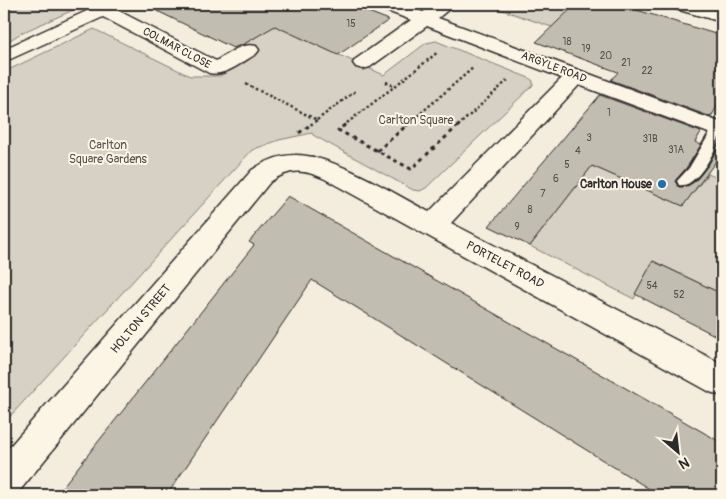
<svg xmlns="http://www.w3.org/2000/svg" width="726" height="499" font-family="Pangolin,sans-serif">
  <style>
    .green { fill: #d6d1c4; stroke: #807e78 }
    .building { fill: #c2bdb1; stroke: #2b2b2b }
    .lines { fill: none; stroke-linecap: round; stroke-linejoin: round }
    .lane-casing { stroke: #2b2b2b; stroke-width: 4 }
    .street-casing { stroke: #2b2b2b; stroke-width: 3 }
    .path-far1 { stroke: #2b2b2b; stroke-width: 2.5; stroke-dasharray: 2.5 2.5; stroke-linecap: butt }
    .path { stroke: #2b2b2b; stroke-width: 3; stroke-dasharray: 4 4; stroke-linecap: butt }
    .lane { fill: #fcf5e5; fill-rule: evenodd }
    .street { fill: #fcf5e5; fill-rule: evenodd }
    .poi-dot { fill: #1f6fb2; stroke: #fcf5e5; stroke-width: 2 }
    .labels { text-anchor: middle; dominant-baseline: central; stroke-width: 4; stroke-linejoin: round; paint-order: stroke }
    .number-label { font-size: 10px; fill: #51504c }
    .far-street-label { font-size: 11px; fill: #2b2b2b; stroke: #fcf5e5 }
    .park-label { font-size: 12px; fill: #565451; stroke: #fcf5e5 }
    .poi-label { font-size: 12px; font-weight: bold; fill: #2b2b2b; stroke: #fcf5e5; text-anchor: end }
    .street-label { font-size: 12px; fill: #2b2b2b; stroke: #fcf5e5 }
  </style>
  <rect width="100%" height="100%" fill="#f4edde"/>
  <filter id="ink" filterUnits="userSpaceOnUse"><feTurbulence type="fractalNoise" baseFrequency=".02" numOctaves="2"/><feDisplacementMap in="SourceGraphic" scale="10" xChannelSelector="R" yChannelSelector="G"/><feConvolveMatrix kernelMatrix="1 2 1 2 8 2 1 2 1" color-interpolation-filters="sRGB"/></filter>
  <g filter="url(#ink)">
    <path class="green" d="M4 4H87L21 33 4 44Z
      M185 4H285L301 10 312 4H348L350 5 299 37 384 75 426 43 436 41 529 78 533 81V85L426 188 420 191 413 190 313 135 312 133 279 140 252 150 4 423V72L94 29 190 76H220L257 54 241 46 256 37Z
      M485 4H554L681 46 686 41 722 53V86Z
      M592 166 683 205 708 174 722 180V294L653 261 634 299 530 246Z"/>
    <path class="building" d="M143 4H348L389 20 338 55 275 26 244 44 233 48Z
      M576 4H617L722 36V98L711 117 611 80 618 72 536 42Z
      M600 95 701 132 695 142 701 145 687 167 675 181 679 187 687 186 695 181 709 164 716 151 722 153 683 206 592 166 530 246 489 226Z
      M288 196 722 443V495H659L312 280 167 495H56L254 245 249 242Z
      M653 261 722 294V339L635 294Z"/>
    <g class="lines">
      <defs>
        <path id="lane" d="M719 125 722 126C722 141 697 190 679 185L677 181 689 168 714 126Z"/>
        <path id="street" d="M102 4H125L117 10 216 61C228 54 241 42 256 46L259 50 256 54C242 62 225 77 209 73L103 17 4 62V49Z
          M376 4H400L423 12 435 4H455L438 18 722 123V138L579 85 451 223 722 364V396L710 392 325 179C303 169 290 168 270 182L17 494 4 495V453L252 170C265 161 280 155 295 155 332 154 396 195 429 212L562 78 427 26 370 67 363 69 356 67 353 63 356 59 411 20 379 8Z
          M669 4H696L722 11V22L672 8Z"/>
      </defs>
      <use href="#lane" class="lane-casing"/>
      <use href="#street" class="street-casing"/>
      <path class="path-far1" d="M386 82 395 86 438 52
        M246 84 317 120 309 126
        M317 120 357 90
        M343 126 395 86
        M406 126 474 67
        M458 126 508 80 506 79"/>
      <path class="path" d="M345 125 338 130 411 169 459 125
        M299 133 310 125
        M377 151 407 125"/>
      <use href="#lane" class="lane"/>
      <use href="#street" class="street"/>
    </g>
  </g>
  <circle class="poi-dot" cx="662" cy="184" r="5"/>
  <g class="labels">
    <g class="number-label">
      <text x="351" y="24">15</text>
      <text x="567" y="42">18</text>
      <text x="586" y="49">19</text>
      <text x="606" y="56">20</text>
      <text x="626" y="63">21</text>
      <text x="647" y="71">22</text>
      <text x="609" y="113">1</text>
      <text x="589" y="138">3</text>
      <text x="650" y="139">31B</text>
      <text x="676" y="150">31A</text>
      <text x="578" y="151">4</text>
      <text x="567" y="165">5</text>
      <text x="556" y="179">6</text>
      <text x="543" y="194">7</text>
      <text x="530" y="210">8</text>
      <text x="517" y="227">9</text>
      <text x="652" y="286">54</text>
      <text x="679" y="295">52</text>
    </g>
    <g class="far-street-label">
      <text transform="translate(177 48) rotate(28)">COLMAR CLOSE</text>
      <text transform="translate(554 67) rotate(21)">ARGYLE ROAD</text>
    </g>
    <g class="park-label">
      <text x="416" y="120">Carlton Square</text>
      <text x="108" y="145">Carlton<tspan x="108" dy="14">Square Gardens</tspan></text>
    </g>
    <g class="poi-label">
      <text x="652" y="184">Carlton House</text>
    </g>
    <g class="street-label">
      <text transform="translate(505 265) rotate(28)">PORTELET ROAD</text>
      <text transform="translate(141 319) rotate(-50)">HOLTON STREET</text>
    </g>
  </g>
  <rect width="726" height="499" fill="none" stroke="#fcf5e5" stroke-width="20"/>
  <rect x="10" y="10" width="706" height="479" fill="none" stroke="#2b2b2b" stroke-width="2" filter="url(#ink)"/>
  <g transform="translate(678 452) rotate(152)" stroke="#fcf5e5" stroke-width="4" paint-order="stroke">
  <path d="M0-4L9 19L0 12L-9 19Z" fill="#2b2b2b"/>
  <text y="-8" font-size="14" font-weight="bold" text-anchor="middle" fill="#2b2b2b">N</text>
  </g>
</svg>
